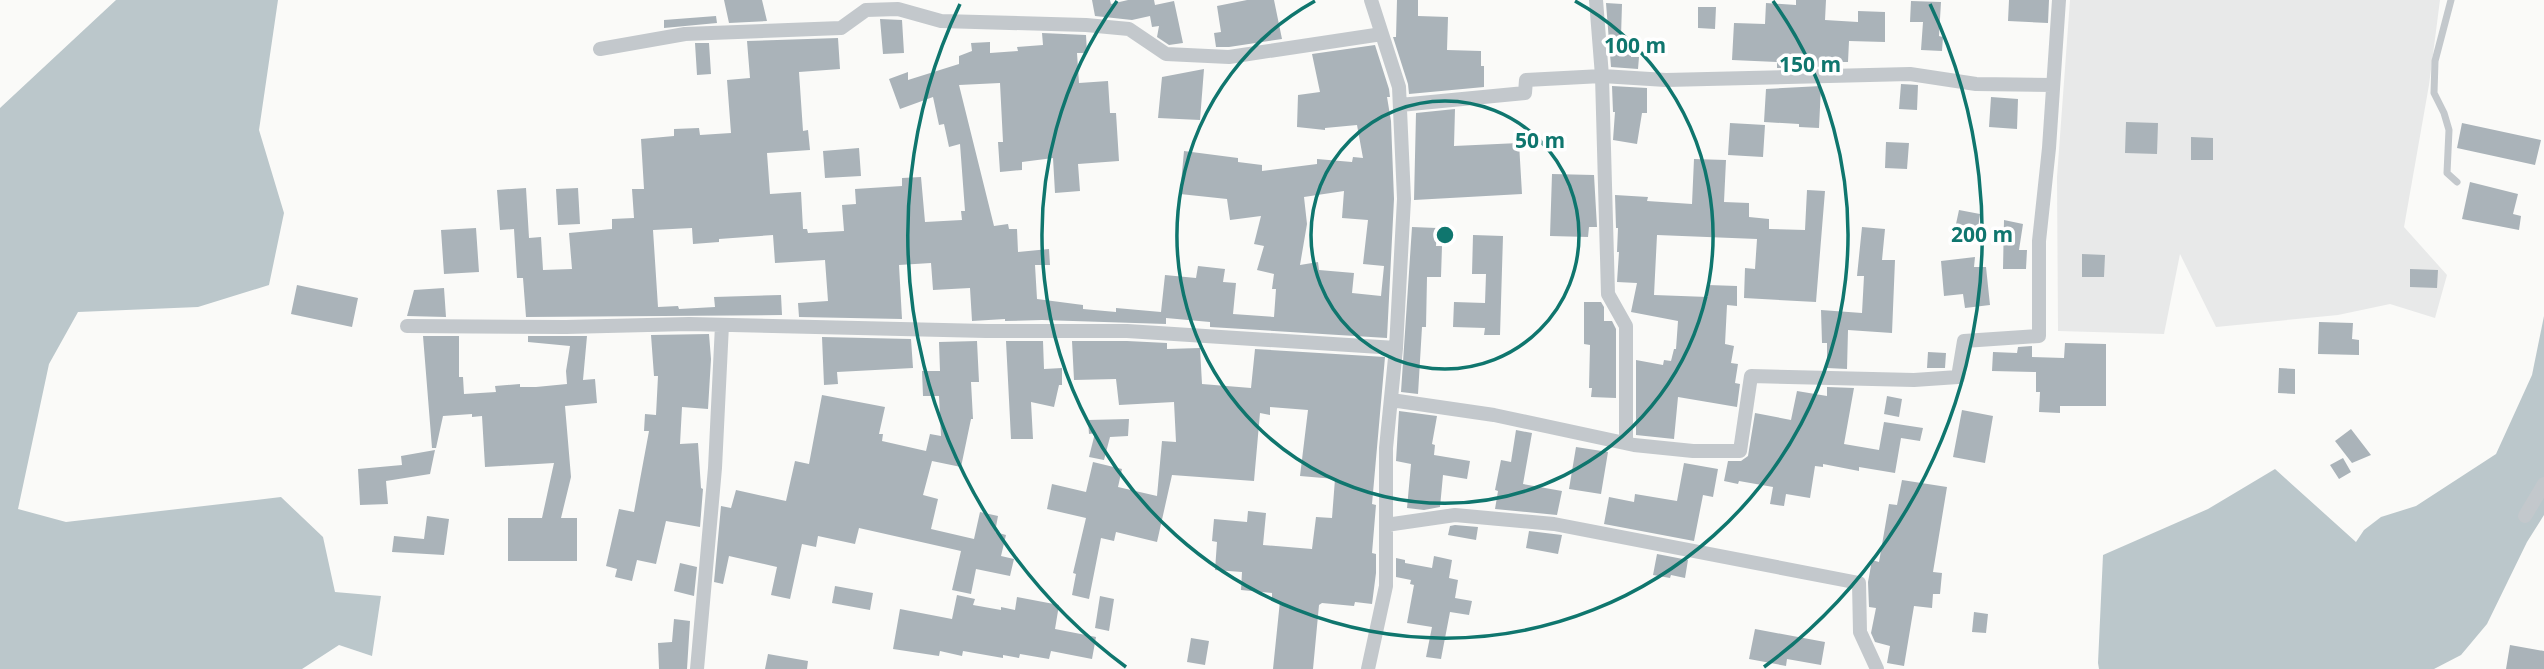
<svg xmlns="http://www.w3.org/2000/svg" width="2544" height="669" font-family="'Open Sans',sans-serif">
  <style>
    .built { fill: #e8e9e9 }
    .water { fill: #bbc7cb }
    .building { fill: #aab3b9; fill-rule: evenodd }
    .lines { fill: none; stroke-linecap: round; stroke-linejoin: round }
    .service { stroke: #c3c8cc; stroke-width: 7 }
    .minor { stroke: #c3c8cc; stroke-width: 14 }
    .ring { fill: none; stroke: #0f766e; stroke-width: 3.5 }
    .centre { fill: #0f766e; stroke: #fff; stroke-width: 3.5 }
    .ring-label { font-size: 21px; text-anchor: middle; font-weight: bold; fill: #0f766e; stroke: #fff; stroke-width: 7; stroke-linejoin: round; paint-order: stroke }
  </style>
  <rect width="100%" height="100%" fill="#fafaf8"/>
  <path class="built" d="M2070 0H2440L2429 85 2404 227 2447 275 2435 318 2390 304 2338 315 2216 327 2180 254 2164 334 2058 331 2057 177Z"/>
  <path class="water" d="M116 0H278L259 130 284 213 269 285 198 307 78 312 49 364 18 509 66 522 281 497 323 537 335 592 381 596 372 656 339 645 302 669H0V108Z
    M2544 316V515L2527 542 2487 624 2461 655 2434 669H2099L2098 663 2103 555 2208 509 2275 469 2356 542 2364 530 2381 517 2416 506 2496 454 2532 375Z"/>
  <path class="building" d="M724 0H762L767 21 729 23Z
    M1092 0H1110L1111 4 1128 0H1154L1155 5 1174 1 1183 43 1169 45 1157 37 1159 26 1152 27 1150 16 1132 20 1095 16Z
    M1247 0H1274L1282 39 1229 47H1216L1214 33 1221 32 1217 6Z
    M1397 0H1418V16L1448 17 1447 50 1481 51V66H1484V87L1409 94 1408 84 1393 37H1396Z
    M1796 0H1826L1825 20 1858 22V11L1885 12V42L1849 41 1848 62H1842V66L1777 68V62L1732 60 1734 23 1765 24 1766 3 1796 5Z
    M2009 0H2049L2048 23 2008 21Z
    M1911 1 1941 2 1939 36 1943 37 1942 51 1921 50 1923 22H1910Z
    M1606 3 1622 4 1621 37H1632L1631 57H1639L1638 69 1611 67Z
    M1698 7H1716L1715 29 1698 28Z
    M716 16 717 23 664 28V20Z
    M880 19 902 20 904 53 883 54Z
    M1042 33 1086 35 1087 53H1077L1079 83 1108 81 1110 113H1116L1119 161 1078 164 1080 191 1055 193 1053 158 1022 162V170L1000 172 998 142H1003L1000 83 959 85 994 226 1008 224 1009 229H1017L1018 252 1049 249 1050 265H1035L1037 299 1083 305V309L1116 312V308L1161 312 1165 275 1196 278 1198 266 1225 269 1223 282 1236 283 1233 314 1274 317 1276 289H1272L1274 274 1257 270 1264 246 1254 244 1261 216 1230 220 1227 199 1180 194 1184 151 1238 158V162L1262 165V171L1317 164V159L1352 162 1353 157 1363 158 1357 125 1325 128V130L1297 127 1298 95 1320 92 1312 54 1375 45 1389 89 1390 97H1387L1391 121 1394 199 1387 338 1210 327V322L1166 318V324L1042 320 1005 321V319L972 321 970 288 933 290 931 263 899 265 902 319 799 317 798 303 828 301 825 260 775 263 773 235 719 239V242L693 244 692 228 653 230 658 307 678 306 679 309 715 307 714 297 781 295 782 315 526 317 523 278H517L514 229 500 230 497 190 526 188 529 238 541 237 543 270 572 269 569 233 612 229V219L634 218 632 189H644L641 139 674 136V129L699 128 700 135 731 133 727 80 750 78 747 41 838 38 840 69 799 72 803 131 808 130 810 150 767 153 770 194 801 192 803 229H807L808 233 844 231 842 205 856 204 855 189 902 186V178L921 177 925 222 962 220 961 211H965L960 144 949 147 944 124 939 125 933 97 900 109 889 79 908 72V80L959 64V56L972 51 971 43 990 42V53L1018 51 1017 47 1043 45ZM1344 191 1342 218 1368 220 1363 264 1384 266 1381 296 1352 293 1354 273 1319 270 1318 262 1300 265 1307 224 1304 197Z
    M695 43H709L711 74 697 75Z
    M1204 69 1200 120 1158 118 1162 77Z
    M1901 84 1918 85 1917 110 1899 109Z
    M1612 86 1647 88V113H1642L1637 144 1613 140 1615 112H1613Z
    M1821 86 1819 128 1799 127V124L1764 122 1766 89Z
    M1991 97 2018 99 2017 129 1989 127Z
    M1455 109 1454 146 1519 143 1522 194 1414 200 1416 113Z
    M2126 122 2158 123 2157 154 2125 153Z
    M1730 123 1765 125 1763 157 1728 155Z
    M2462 123 2541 140 2535 165 2457 148Z
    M2191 137 2213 138V160H2191Z
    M1886 142 1909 143 1907 169 1885 168Z
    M859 148 861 176 825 178 823 151Z
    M1694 159 1726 160 1724 202 1749 203V217L1769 219V229L1805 230 1807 190 1825 191 1816 302 1744 298 1745 268 1755 269 1757 239 1657 235 1654 295 1708 297V285L1737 286V306L1727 305 1725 344 1734 346 1731 363 1738 364 1735 383 1740 384 1737 407 1678 397 1674 439 1636 435V360L1663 365 1664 360 1671 361 1674 349H1676L1678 321 1631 312 1637 283 1617 282 1619 252H1617L1618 228H1616L1615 195 1648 197 1647 201 1692 204Z
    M1552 174 1594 175 1597 227H1589L1588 237 1550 236Z
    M2470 182 2518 194 2513 214 2521 216 2519 230 2462 219Z
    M578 188 580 224 558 225 556 189Z
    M1959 210 1980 214 1978 228 1956 224Z
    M2004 220 2023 224 2019 250H2027L2026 269H2003Z
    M1412 227 1437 228 1436 246H1442L1441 277H1427L1426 327H1422L1418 394 1401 392Z
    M1862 227 1885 229 1882 260H1895L1892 333 1848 330 1847 369 1827 368V343H1822L1821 310 1862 313 1864 276H1857Z
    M476 228 479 272 444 274 441 230Z
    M1473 235 1503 236 1500 335H1484L1485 328 1453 327 1454 302 1485 303 1486 274H1472Z
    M2082 254 2105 255 2104 277H2082Z
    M1975 257 1974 267H1986L1990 305 1965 308 1963 294 1944 296 1941 261Z
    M2410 269 2438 270 2437 288 2410 287Z
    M297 285 358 298 352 327 291 314Z
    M444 288 446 317 407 316 414 290Z
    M1584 302H1601L1604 307V321H1612L1616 329V398L1591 397 1592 388H1589L1590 345 1584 344Z
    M2319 322 2353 323 2352 339 2359 340V355L2318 354Z
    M709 334 711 359 708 409 682 407 680 444 698 443 701 488 703 489 700 527 666 521 656 564 637 560 632 581 615 577 617 569 606 566 619 509 634 512 649 431H644L645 414 656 415 658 376H654L651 335Z
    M423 336H459V377H463L464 394 496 392 495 386 520 384V387H536L567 384 566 371 570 346 528 342V336H587L583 380 595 379 597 403 565 406 571 477 561 518H577V561H508V518H542L554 463 485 467 482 416 472 417V414L443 416 436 448H432Z
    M822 337 911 339 913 368 837 372 838 384 824 385Z
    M977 341 979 382H971L973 419H971L961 467 932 461 923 495 938 499 931 529 974 539 980 512 998 516 995 532 1006 535 1001 556 1014 559 1010 576 976 569 971 594 952 590 961 551 859 528 855 544 818 536 816 547 802 544 790 599 771 595 777 567 729 556 723 584 714 582 721 506 731 508 736 490 786 501 795 461 809 464 822 395 885 407 879 434H883L882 441 926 451 930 434 941 436 939 396H923L922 371H940L939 342Z
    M1006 341H1043L1044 369 1062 368V385H1059L1054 407 1031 402 1033 439H1011Z
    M1072 341H1127L1167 343V349L1200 348 1202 384 1251 388 1255 349 1385 357 1372 504 1376 505 1372 553 1376 554V573L1372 604 1355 602 1354 606 1322 603 1319 605 1313 669H1273L1280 601 1272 600V593L1241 590 1242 572 1215 570 1217 542 1212 541 1214 519 1247 522 1248 511 1266 513 1263 545 1312 549 1316 517 1332 518 1335 479 1300 476 1308 410 1270 407V415L1260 413 1254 481 1172 475 1157 542 1116 532 1114 541 1101 538 1089 599 1072 595 1076 574 1073 573 1086 518 1047 509 1052 484 1086 492 1093 462 1122 469 1118 487 1157 496 1162 441 1176 442 1174 402 1119 405 1116 379 1074 380Z
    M2065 343 2106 344V406H2060V413L2039 412 2040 392H2036V372L1992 371 1993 352 2017 353 2018 347 2032 346V357L2064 358Z
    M1928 352 1946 353 1945 368H1927Z
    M2279 368 2295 369V394L2278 393Z
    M1827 387 1854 388 1844 444 1879 450 1884 422 1923 428 1920 441 1901 438 1895 473 1859 467V471L1823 464V467L1815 466 1810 498 1786 494 1784 506 1770 504 1773 487 1739 481 1738 484 1724 481 1728 461H1741L1748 456 1755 413 1791 420 1797 391 1827 396Z
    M1887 396 1902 399 1899 417 1884 414Z
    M1962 410 1993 416 1985 463 1953 457Z
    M1399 411 1437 416 1432 444 1435 445 1434 455 1470 461 1467 479 1443 475 1440 507 1424 510 1407 508 1411 464 1396 461Z
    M1129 419 1128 436 1110 437 1104 460 1089 457 1095 433 1089 434 1088 420Z
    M2351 429 2371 455 2352 463 2335 441Z
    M1516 430 1532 433 1523 484 1562 491 1557 515 1495 509 1498 491 1495 490 1501 460 1511 462Z
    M1576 447 1608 452 1601 494 1569 489Z
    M435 450 430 474 386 481 388 504 360 505 358 469 402 465 401 456Z
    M2343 458 2351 472 2339 479 2330 465Z
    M1684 463 1718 469 1713 497 1703 495 1694 541 1604 524 1609 497 1634 502 1635 494 1677 501Z
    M1902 480 1947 487 1933 572 1942 573 1940 594H1933L1932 608 1914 606 1904 666 1887 663 1890 646 1875 642 1871 633 1876 608 1869 607 1868 582 1872 560 1879 562 1889 504 1897 505Z
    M427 516 449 519 444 555 392 552 394 536 424 539Z
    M1455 525 1478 527 1476 540 1448 535 1450 526Z
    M1529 531 1562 535 1558 554 1526 548Z
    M1657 554 1688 560 1685 578 1671 575 1670 578 1653 575Z
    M1434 556 1452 560 1449 578 1458 580 1455 598 1472 601 1469 615 1450 612 1441 659 1426 657 1432 627 1407 623 1414 585 1410 584 1411 580 1396 577V558L1405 560V563L1432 568Z
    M680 563 697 567 694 596 674 591Z
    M835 586 873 593 870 610 832 603Z
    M957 595 975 599 973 605 1001 610V607L1015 610 1017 597 1059 605 1055 629 1096 637 1092 659 1051 651 1049 659 1020 654 1019 658 1003 655V658L963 651 962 656 940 651 939 656 893 649 900 609 952 619Z
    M1100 596 1114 599 1109 631 1095 628Z
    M1974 612 1988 614 1986 633 1972 632Z
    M674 619 690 621 687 669H659L658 643 672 642Z
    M1755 629 1825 642 1821 665 1787 659 1786 666 1749 659Z
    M1191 638 1209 641 1205 665 1187 662Z
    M2510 645 2544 651V669H2506Z
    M768 654 808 661 807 669H765Z"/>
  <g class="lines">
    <path class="service" d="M2451 0 2435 61 2434 93 2444 113 2449 130 2447 173 2457 182"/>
    <path class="minor" d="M1596 0 1602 76 1608 294 1626 326V443
      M600 49 685 34 841 28 866 10 898 9 941 21 1086 25 1129 29 1166 54 1229 57 1382 34
      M1400 105 1525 93 1526 80 1602 76 1666 80 1910 74 1976 84 2053 85
      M407 326 566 327 689 324 986 331H1127L1396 348
      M1391 400 1494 415 1634 445 1693 451H1740L1751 376 1914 380 1958 377 1964 341 2039 336V241L2049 148 2059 0
      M2525 516 2544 484
      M1386 525 1455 515 1554 524 1859 583 1860 632 1877 669
      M697 669 715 468 722 325
      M1368 669 1386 586V448L1396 348 1404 199 1399 87 1371 0"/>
  </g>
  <g class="ring">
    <circle cx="1445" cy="235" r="134"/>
    <path d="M1575 1A268 268 0 1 1 1315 1"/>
    <path d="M1773 1A403 403 0 1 1 1117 1"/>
    <path d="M1126 667A537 537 0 0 1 960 4M1930 4A537 537 0 0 1 1764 667"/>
  </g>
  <circle cx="1445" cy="235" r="10" class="centre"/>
  <g class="ring-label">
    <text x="1635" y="53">100 m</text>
    <text x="1810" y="72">150 m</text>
    <text x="1540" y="148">50 m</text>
    <text x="1982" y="242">200 m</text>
  </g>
</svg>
